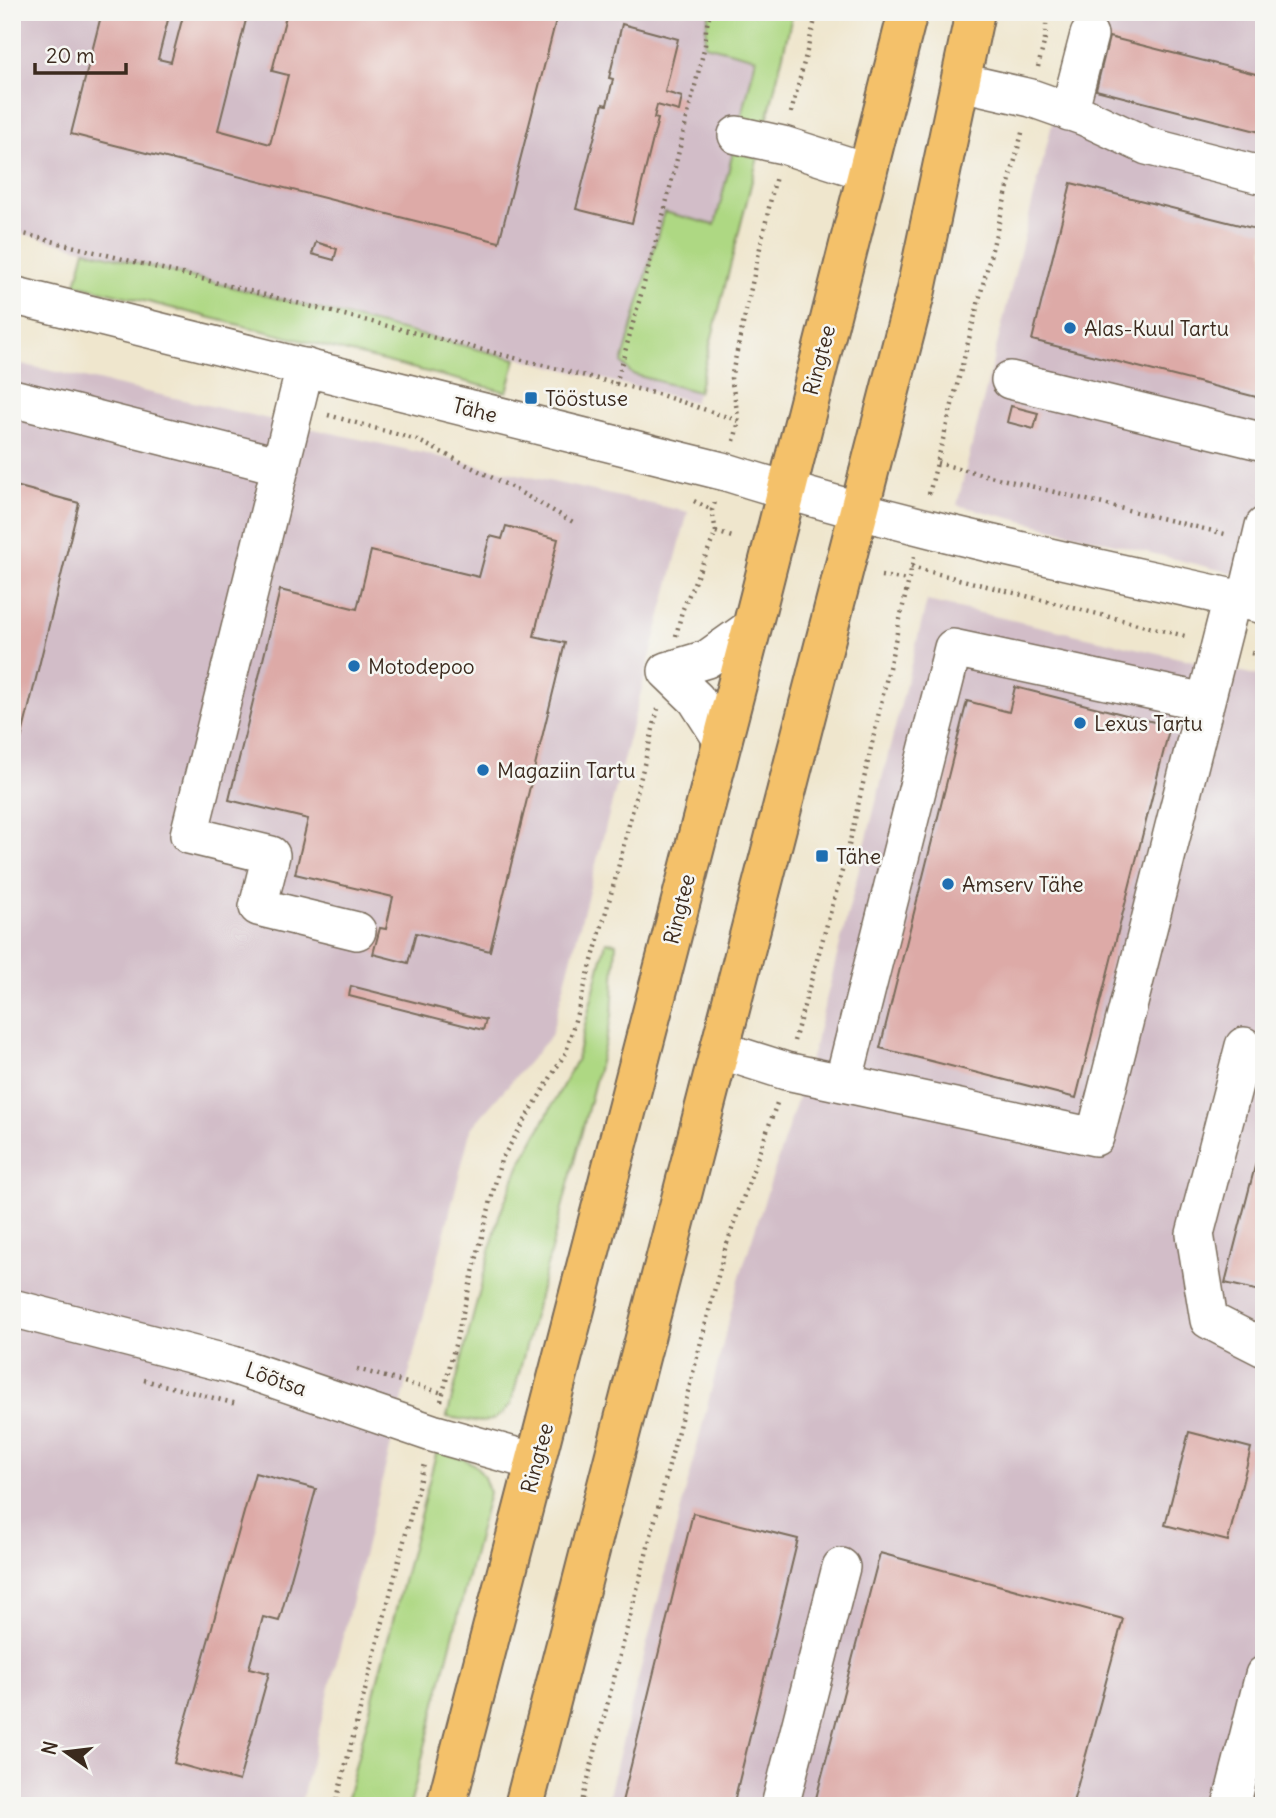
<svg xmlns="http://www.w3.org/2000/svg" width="1276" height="1818" font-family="Delius,sans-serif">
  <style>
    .industrial { fill: #d2bdc8 }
    .green { fill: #aed883; stroke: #748150; stroke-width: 2 }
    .building { fill: #ddaaa7 }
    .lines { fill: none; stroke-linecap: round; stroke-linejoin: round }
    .minor-casing { stroke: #7a6c5b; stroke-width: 40 }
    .major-casing { stroke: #7a6c5b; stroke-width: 42 }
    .path { stroke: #7a6c5b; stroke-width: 4.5; stroke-dasharray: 2 5; stroke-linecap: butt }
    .minor { stroke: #fff; stroke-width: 37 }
    .major { stroke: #f4c16b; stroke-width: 38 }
    .poi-dot { fill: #1f6fb2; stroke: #f6f6f2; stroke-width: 2.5 }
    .labels { text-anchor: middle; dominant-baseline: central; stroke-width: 5; stroke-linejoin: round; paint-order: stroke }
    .poi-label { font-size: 21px; fill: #3b2a1e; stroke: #f6f6f2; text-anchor: start }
    .street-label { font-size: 21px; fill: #3b2a1e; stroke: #f6f6f2 }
  </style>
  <rect width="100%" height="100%" fill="#f6f6f2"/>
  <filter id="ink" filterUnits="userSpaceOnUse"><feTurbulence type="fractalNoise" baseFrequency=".0143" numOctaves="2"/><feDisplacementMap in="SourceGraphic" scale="14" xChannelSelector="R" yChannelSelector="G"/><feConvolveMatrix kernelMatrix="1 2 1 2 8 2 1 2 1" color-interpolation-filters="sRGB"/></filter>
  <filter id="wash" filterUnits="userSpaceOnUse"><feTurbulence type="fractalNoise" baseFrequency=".00686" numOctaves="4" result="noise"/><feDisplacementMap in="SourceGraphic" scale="28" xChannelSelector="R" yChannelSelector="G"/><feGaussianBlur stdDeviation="1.57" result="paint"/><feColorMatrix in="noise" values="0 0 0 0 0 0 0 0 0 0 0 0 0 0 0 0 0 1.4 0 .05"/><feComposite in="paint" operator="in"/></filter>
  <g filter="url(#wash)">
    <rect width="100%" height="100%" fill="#efe6cd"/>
    <path class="industrial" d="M12 12H793L698 392 694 402 12 231Z
      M1080 12H1264V581L957 505Z
      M12 362 688 512 551 1036 471 1128 300 1806H12Z
      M927 601 1264 677V1806H606L740 1276 813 1051Z"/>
    <path class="green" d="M710 12H793L765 129 740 124 756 58 705 45 706 29Z
      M733 152 758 157 698 392 632 374 622 363 664 212 715 225Z
      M85 250 516 359 507 392 76 284Z
      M606 942 616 943 612 1016 511 1404C491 1430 476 1421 447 1417L499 1216 519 1167 576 1061Z
      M437 1450C466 1460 482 1460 489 1493L410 1806H345Z"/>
    <g id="blocks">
      <path class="building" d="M102 12H170L158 59 171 62 184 12H248L218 130 270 144 288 75 272 71 287 12H558L499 242 71 134Z
        M1246 12H1264V18L1246 13Z
        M622 24 678 39 665 92 682 97 679 111 657 105 654 118 658 119 632 223 576 209 603 104 607 105 613 79 609 78Z
        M1109 37 1264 76V133L1096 90Z
        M1071 183 1264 231V399L1032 340Z
        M316 242 337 249 334 260 312 254Z
        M1011 406 1038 413 1034 429 1007 422Z
        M12 485 79 503 13 772H12Z
        M506 526 558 539 534 636 565 643 490 951 416 933 408 963 373 954 380 928 386 929 393 897 295 874 308 819 229 800 280 590 357 609 371 551 479 577 490 536 502 539Z
        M1015 687 1170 726 1076 1098 880 1048 967 701 1009 712Z
        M351 986 486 1020 483 1030 349 996Z
        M1263 1135H1264V1292L1225 1283Z
        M1189 1432 1251 1448 1228 1541 1165 1525Z
        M255 1473 316 1489 279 1621 263 1617 249 1668 269 1673 239 1781 174 1763Z
        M693 1513 798 1539 733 1806H621Z
        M880 1553 1123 1619 1072 1806H814Z"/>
    </g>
  </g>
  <g filter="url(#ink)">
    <use href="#blocks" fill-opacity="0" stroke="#7a6c5b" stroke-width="2"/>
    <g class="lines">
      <defs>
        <path id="minor" d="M961 82 1031 98 1085 117 1147 146 1264 176
          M1069 112 1089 35
          M737 135 783 145 868 172
          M12 295 726 472C902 528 1084 564 1264 605
          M305 367 189 835 271 855 258 907 357 931
          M1010 380 1264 442
          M12 398 281 466
          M1246 601 1264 526
          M723 741 696 699 667 671 707 659 752 627
          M1244 1046 1195 1234 1209 1320 1264 1348
          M720 1050 786 1071 1095 1137 1232 598
          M843 1083 953 648 1205 702
          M12 1308 233 1365 432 1433 536 1462
          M780 1806 841 1567
          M1231 1806 1264 1675"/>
        <path id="major" d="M446 1806 752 627 908 12
          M524 1806 916 290 975 12"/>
      </defs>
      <use href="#minor" class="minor-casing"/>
      <use href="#major" class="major-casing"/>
      <path class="path" d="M1038 67 1045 39 1047 12
        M791 113 817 12
        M12 231 661 395 739 421
        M616 384 664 212 705 45 706 29 710 12
        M328 415 417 440 509 486 573 522
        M734 441 739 421 731 378 776 176
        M937 463 1229 535
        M929 494 1023 129
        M694 501 712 510
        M716 532 732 537
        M911 567 1189 637
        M881 576 908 580
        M676 636 682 611 716 532 712 510 715 502
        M1251 653 1264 656
        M794 1041 848 850 914 557
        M357 1369 443 1393
        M144 1380 237 1404
        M441 1401 501 1160 566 1052 615 880 658 709
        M335 1806 424 1464
        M581 1806 725 1249 777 1103"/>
      <use href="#minor" class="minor"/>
      <use href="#major" class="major"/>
    </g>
  </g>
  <g class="poi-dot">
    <circle cx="1070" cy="328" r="7"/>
    <rect x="524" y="391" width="14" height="14" rx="3.5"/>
    <circle cx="354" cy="666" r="7"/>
    <circle cx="1080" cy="723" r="7"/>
    <circle cx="483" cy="770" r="7"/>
    <rect x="815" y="849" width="14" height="14" rx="3.5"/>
    <circle cx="948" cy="884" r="7"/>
  </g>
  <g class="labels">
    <g class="poi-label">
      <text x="1084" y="328">Alas-Kuul Tartu</text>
      <text x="545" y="398">Tööstuse</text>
      <text x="368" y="666">Motodepoo</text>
      <text x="1094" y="723">Lexus Tartu</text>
      <text x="497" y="770">Magaziin Tartu</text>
      <text x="836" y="856">Tähe</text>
      <text x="962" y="884">Amserv Tähe</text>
    </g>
    <g class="street-label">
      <text transform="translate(819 360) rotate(-75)">Ringtee</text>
      <text transform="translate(475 410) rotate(14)">Tähe</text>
      <text transform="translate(679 909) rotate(-76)">Ringtee</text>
      <text transform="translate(276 1379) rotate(19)">Lõõtsa</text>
      <text transform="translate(537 1458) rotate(-75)">Ringtee</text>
    </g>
  </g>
  <rect width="1276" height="1818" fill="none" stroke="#f6f6f2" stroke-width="42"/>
  <g transform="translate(66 1752) rotate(284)" stroke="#f6f6f2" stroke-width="5" paint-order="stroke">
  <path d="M0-5L12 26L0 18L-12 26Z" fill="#3b2a1e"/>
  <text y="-10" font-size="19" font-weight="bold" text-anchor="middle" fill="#3b2a1e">N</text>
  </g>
  <path d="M35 63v10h91v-10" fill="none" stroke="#3b2a1e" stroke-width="3.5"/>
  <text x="46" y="63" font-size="21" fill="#3b2a1e" stroke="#f6f6f2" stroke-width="5" paint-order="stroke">20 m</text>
</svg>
